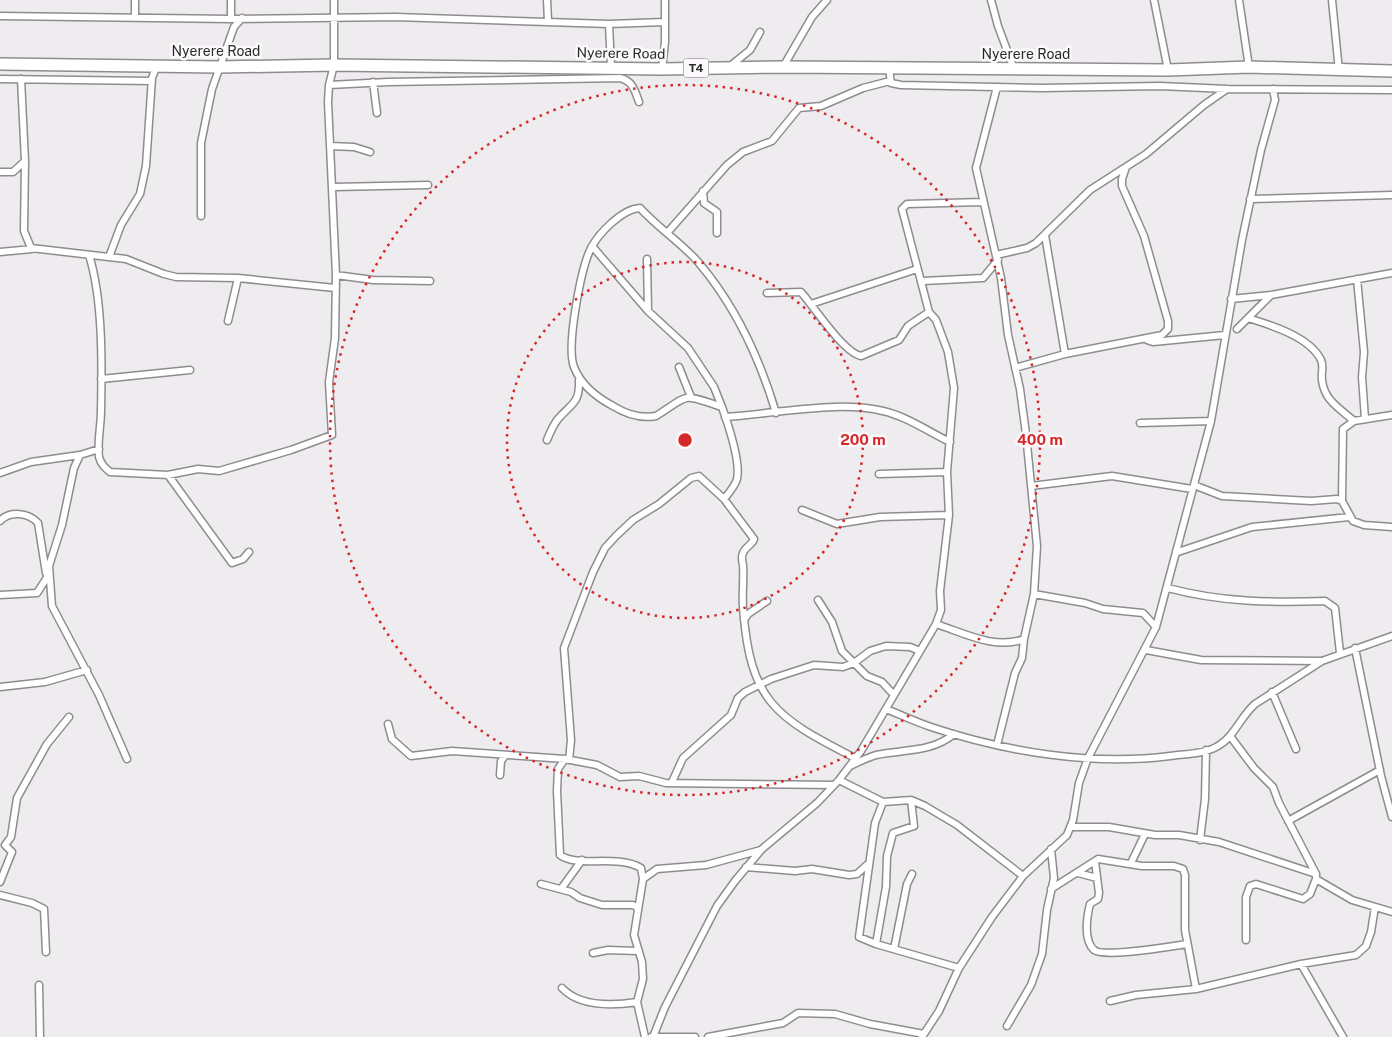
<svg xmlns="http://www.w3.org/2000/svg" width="1392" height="1037" font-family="'Public Sans',sans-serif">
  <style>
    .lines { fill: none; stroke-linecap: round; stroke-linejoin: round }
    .minor-casing { stroke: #8f8c8f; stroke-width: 9 }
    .trunk-casing { stroke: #8f8c8f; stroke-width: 14 }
    .minor { stroke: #fff; stroke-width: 6 }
    .trunk { stroke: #fff; stroke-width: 11 }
    .ring { fill: none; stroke: #d62828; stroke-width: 2.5; stroke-dasharray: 2.5 5 }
    .labels { text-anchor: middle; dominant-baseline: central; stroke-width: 5; stroke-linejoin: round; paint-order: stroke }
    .shield { fill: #fcf9fc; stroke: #696769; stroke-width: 1 }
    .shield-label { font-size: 12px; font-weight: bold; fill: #2a292a }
    .street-label { font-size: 14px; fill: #2a292a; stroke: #fcf9fc }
    .centre { fill: #d62828; stroke: #fcf9fc; stroke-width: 2.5 }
    .ring-label { font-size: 15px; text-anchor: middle; font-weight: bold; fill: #d62828; stroke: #fcf9fc; stroke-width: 5; stroke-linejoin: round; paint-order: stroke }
  </style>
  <rect width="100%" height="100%" fill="#efecef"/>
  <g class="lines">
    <defs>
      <path id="minor" d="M135 0V17
        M547 0 548 21
        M991 0 998 26 1014 69
        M1154 0 1168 70
        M1239 0 1249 67
        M1332 0 1339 71
        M0 16 231 19 395 17 609 24 664 22
        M231 19V0
        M609 24 611 67
        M729 67 750 50 760 32
        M783 67 812 17 827 0
        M662 69 665 42V0
        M889 69 891 83 901 85 1042 88 1160 86 1227 89 1392 90
        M0 79 152 81
        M21 79 25 161 24 231 31 248 126 259 164 274 176 277 238 278 335 288
        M373 82 377 113
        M329 85 388 82 620 78C633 81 635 91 639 102
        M330 146 354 147 370 152
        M0 172H13L25 161
        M334 187 428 185
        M703 191 704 203 717 212V233
        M1250 199 1392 195
        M201 216V143L212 89 234 27 242 18
        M667 233 727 165 743 152 772 141 799 108 821 106 863 88 890 81
        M1045 235 1065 354
        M592 246 648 311 688 348 714 387 722 407
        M0 252 32 249
        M89 255C103 300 102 364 101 411 101 426 97 442 99 457 101 464 104 467 110 472L168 475 198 469 219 471 291 450 332 435 329 382 335 338 336 275 328 102 329 85 334 65V0
        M996 255 1027 248 1036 243 1090 190 1146 154 1204 105 1227 89
        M109 257 121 225 140 194 146 166 152 78 157 65
        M647 259 648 311
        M336 275 373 280 430 281
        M1357 279 1364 352 1362 377 1365 419
        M923 281 983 278 998 260
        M767 293 801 292C814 307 843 352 861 356L899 340 908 326 929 312
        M1231 299 1271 295 1392 273
        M811 304 917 269
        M1248 318C1271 325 1310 337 1321 360 1324 366 1321 373 1322 380 1324 400 1339 408 1354 421
        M228 321 238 278
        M1237 329 1271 295
        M1147 340 1153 342 1225 335
        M679 367 691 397
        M1015 368 1065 354 1162 335 1168 329V321L1144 236 1122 186V179L1126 167
        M101 379 190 370
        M725 417C773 414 837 400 883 411 906 416 929 432 950 442
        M1140 423 1211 421
        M547 440C550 433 553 425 558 419 572 403 580 403 579 380
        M80 455 74 468 62 525 49 566 52 606 99 695 127 759
        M0 473 31 462 80 455 99 449
        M879 474 947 472
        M168 475 232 563 243 559 249 552
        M1194 485 1222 496 1311 501 1337 499 1342 501 1353 521 1364 525 1392 527
        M1031 486 1112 476 1192 489
        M724 499C729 493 735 486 737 479 741 462 728 424 722 407 680 393 691 394 656 416 640 419 626 414 613 406 596 397 581 385 574 367 566 346 581 268 591 248 599 233 622 209 640 208 658 228 682 243 699 263 736 307 760 359 776 413
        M1342 501 1343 429 1354 421 1392 415
        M802 510 837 524 880 517 949 515
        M0 521C10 510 29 513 38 523L46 573
        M1178 552 1252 527 1349 517
        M1168 588C1219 602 1273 603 1325 601L1335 608 1340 653
        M1034 594 1085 603 1103 609 1143 613 1156 627
        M0 595 37 593 48 576
        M818 600 832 622 842 651 867 676 882 682 893 694
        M744 620 748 614 767 601
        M936 624C964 633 995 650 1024 639L1034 594 1037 546 1026 434 1020 389 1008 335 1001 278 976 168 997 87
        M1355 648 1381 776 1392 817
        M1146 650 1201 660 1321 661
        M0 687 45 682 87 670
        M1272 692 1296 749
        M886 709C901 715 916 722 931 727 1006 752 1092 766 1170 756 1185 754 1205 754 1218 746 1234 737 1241 716 1255 704L1322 661 1392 636
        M388 724 392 739 411 756 452 751 565 759 597 765 620 777 639 776 666 783 834 785
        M1230 736 1254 768 1273 787 1279 803 1316 874
        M997 745 1015 673 1022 658 1024 639
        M565 759 558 769 557 791 560 855C578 868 616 854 641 868L643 879
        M569 760 571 740 564 648 593 572 605 548 616 536 633 520 659 504 691 478 699 476 724 499 754 539C752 545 745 547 743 553 741 557 742 561 743 565 744 579 742 593 743 607 750 702 775 717 855 758
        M850 766C858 762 867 758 876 755 904 749 931 753 954 734
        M500 775 501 761 505 756
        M839 780 883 802 911 800 925 806 957 825 1023 876
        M672 782 683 758 731 715 738 698 745 692 771 679 814 665 843 667 854 663 870 651 886 646 910 647 920 651
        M883 802 875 823 859 937 876 944 959 968
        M1288 821 1380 770
        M1071 827H1109L1155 835H1179L1219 842 1316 874V879L1352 900 1392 912
        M1200 840 1205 799 1206 750
        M1095 861 1099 893 1098 899 1090 904C1087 916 1083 940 1094 950 1104 958 1172 946 1187 944
        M1131 863 1145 834
        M746 867 795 871 812 869 849 875 857 874 869 863
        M1078 873 1097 878
        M0 882 12 852 5 845 11 837 17 798 47 744 69 717
        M541 884 571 892 580 898 602 905H633L638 908
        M561 889 582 860
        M1051 889 1098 859 1142 866H1174L1183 869 1185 875V930L1196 989
        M0 895 32 903 44 909 46 952
        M1246 940V897L1250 886 1256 884 1303 899 1310 894 1316 879
        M876 944 886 887 887 856 893 833 914 826 911 800
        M894 949 907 884 912 874
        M593 953 608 950 637 951
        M1301 964 1343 1037
        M39 985 40 1037
        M562 988C580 1007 611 1006 637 1002
        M1110 1001 1136 995 1196 989 1301 964 1356 955 1366 946 1371 932 1375 907
        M1007 1026 1031 985 1042 954 1047 910 1054 878 1051 849
        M645 1037 637 1002 643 979 642 962 634 935 643 879 657 869 706 865 761 850
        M651 1037H695
        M653 1037 665 1007 717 906 735 881 762 849 817 803 839 780 861 751 936 624 941 610 940 591 949 515 947 472 954 388 948 352 936 320 929 312 902 209 907 204 983 202
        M708 1037 783 1023 798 1013 835 1014 870 1024 924 1034
        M922 1037 939 1011 959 968 992 917 1023 876 1067 835 1073 820 1079 783 1088 758 1156 627 1211 421 1242 240 1261 150 1275 100 1273 89"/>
      <path id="trunk" d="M0 64 219 67 334 65 662 69 783 67 1168 70 1249 67 1392 71"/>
    </defs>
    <use href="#minor" class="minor-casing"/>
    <use href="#trunk" class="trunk-casing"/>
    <use href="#minor" class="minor"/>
    <use href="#trunk" class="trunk"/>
  </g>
  <g class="ring">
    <circle cx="685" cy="440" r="178"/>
    <circle cx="685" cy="440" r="355"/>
  </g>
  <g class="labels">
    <rect class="shield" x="683.5" y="58.5" width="25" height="19" rx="4"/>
    <g class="shield-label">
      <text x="696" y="68">T4</text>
    </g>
    <g class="street-label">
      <text x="216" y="51">Nyerere Road</text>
      <text transform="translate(621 53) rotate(1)">Nyerere Road</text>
      <text x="1026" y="54">Nyerere Road</text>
    </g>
  </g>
  <circle cx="685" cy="440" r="8" class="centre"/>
  <g class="ring-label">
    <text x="863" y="445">200 m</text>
    <text x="1040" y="445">400 m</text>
  </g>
</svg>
